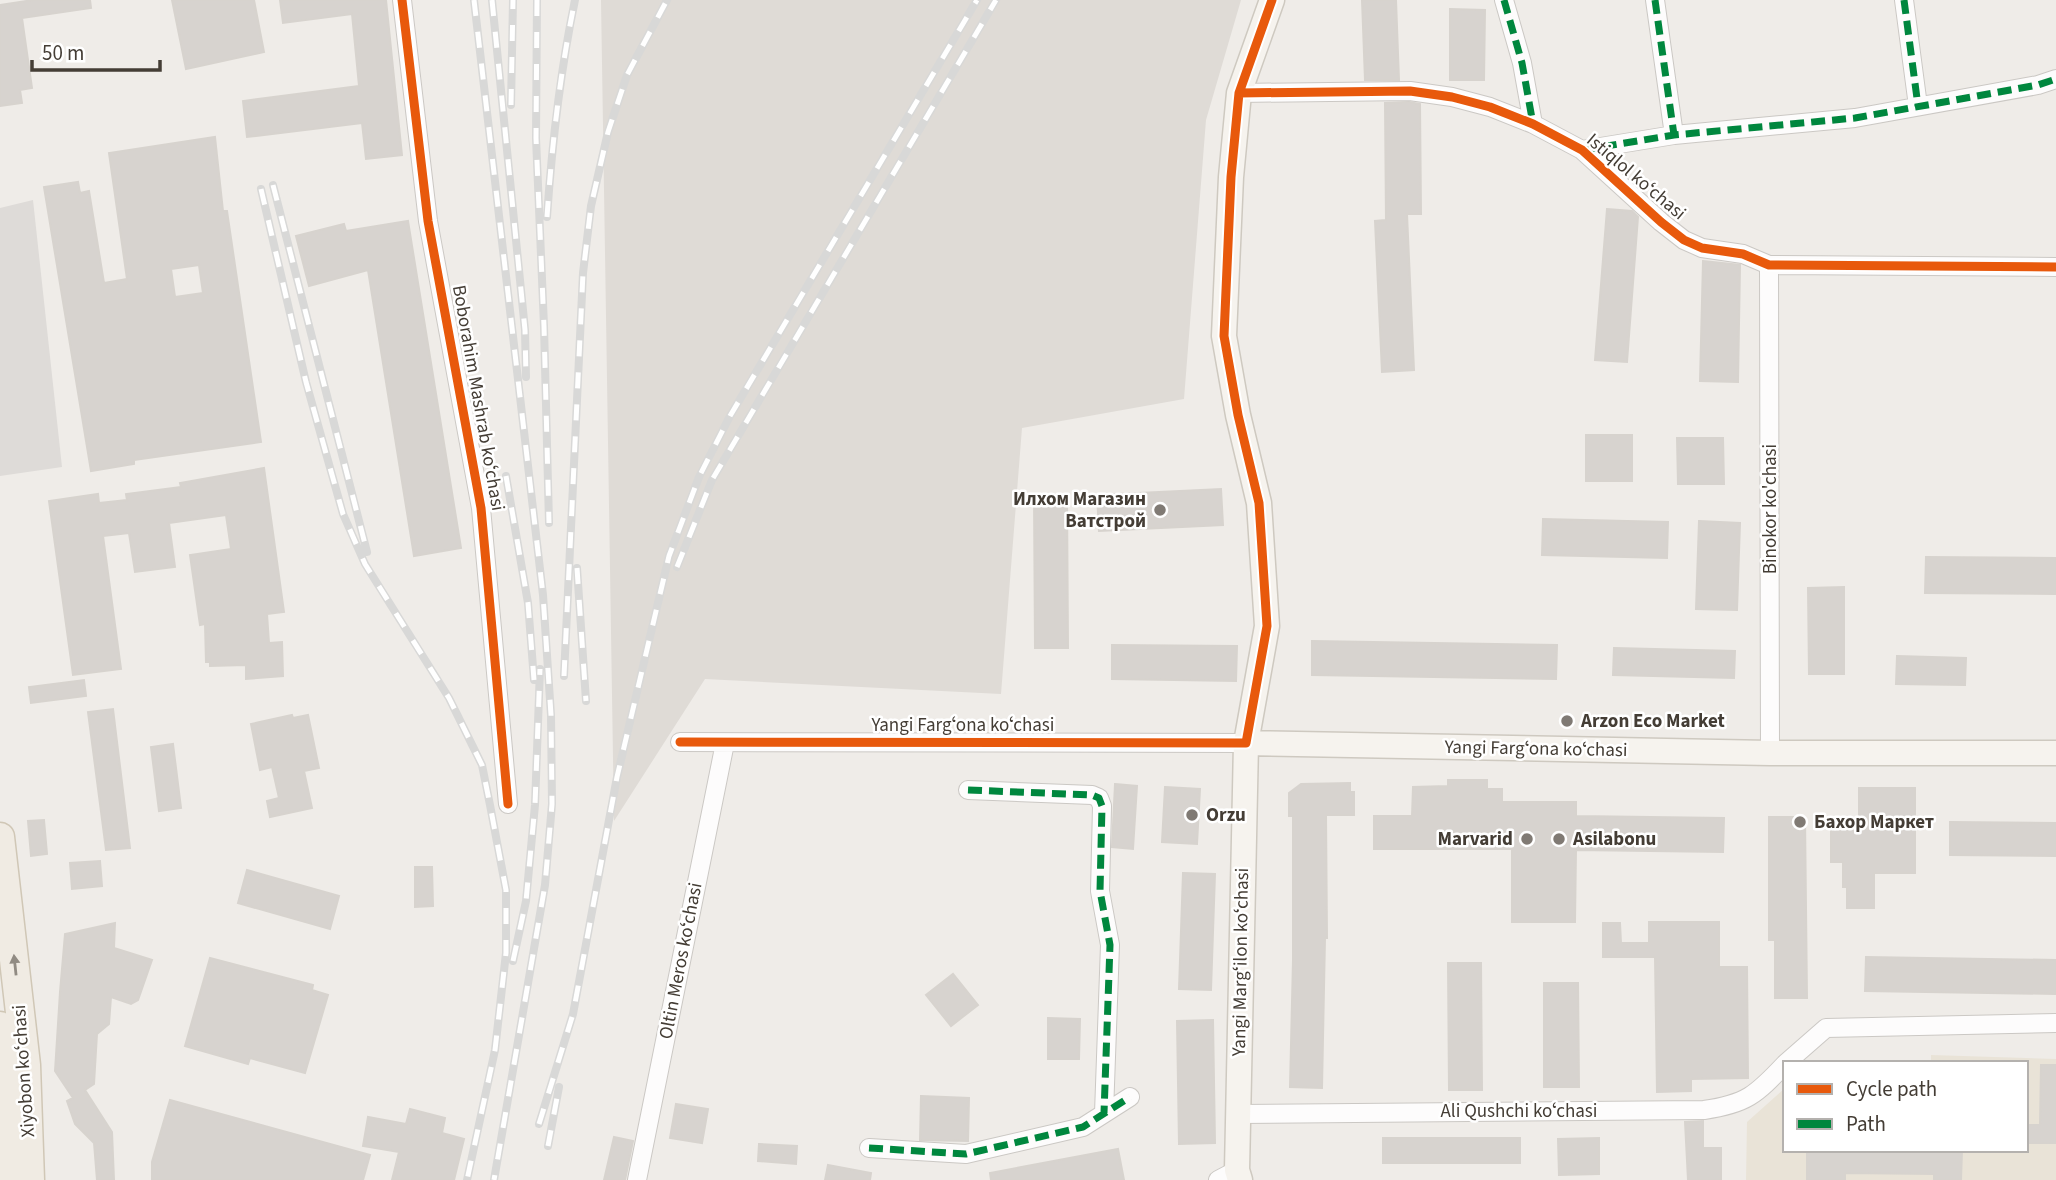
<svg xmlns="http://www.w3.org/2000/svg" width="2056" height="1180" font-family="'Source Sans 3',sans-serif">
  <style>
    .industrial { fill: #dfdbd6 }
    .education { fill: #e9e3d7 }
    .parking { fill: #dedbd8 }
    .building { fill: #d7d3cf; stroke: #d7d3ce; stroke-width: 2; fill-rule: evenodd }
    .lines { fill: none; stroke-linecap: round; stroke-linejoin: round }
    .street-casing { stroke: #cbc8c4; stroke-width: 20 }
    .secondary-casing { stroke: #cec9c0; stroke-width: 27 }
    .primary-casing { stroke: #d0c7b6; stroke-width: 31 }
    .street { stroke: #fdfcfc; stroke-width: 18 }
    .secondary { stroke: #f6f3ee; stroke-width: 24 }
    .primary { stroke: #f0ebe3; stroke-width: 28 }
    .rail-casing { stroke: #d8d8d7; stroke-width: 8 }
    .rail { stroke: #fff; stroke-width: 5; stroke-dasharray: 16; stroke-linecap: butt }
    .quiet { stroke: #00873e; stroke-width: 7; stroke-dasharray: 14 7; stroke-linecap: butt }
    .cycleway-casing { stroke: #fff; stroke-width: 13 }
    .cycleway { stroke: #e8590c; stroke-width: 9 }
    .oneway { fill: #918b83 }
    .poi-dot { fill: #807a74; stroke: #fff; stroke-width: 2.5 }
    .labels { text-anchor: middle; dominant-baseline: central; stroke-width: 5; stroke-linejoin: round; paint-order: stroke }
    .street-label { font-size: 19px; fill: #443d35; stroke: #fff }
    .poi-label { font-size: 19px; font-weight: bold; fill: #443d35; stroke: #fff; text-anchor: start }
  </style>
  <rect width="100%" height="100%" fill="#efece8"/>
  <path class="industrial" d="M601 0H1241L1206 120 1184 399 1022 428 1001 694 705 679 614 821Z"/>
  <path class="education" d="M1931 1055 2056 1059V1180H1746L1747 1122 1785 1088V1150H2026V1063H1931Z"/>
  <path class="parking" d="M33 200 62 467 0 476V208Z"/>
  <path class="building" d="M33 0H90L91 8 22 18 32 88 20 90 22 103 0 106V5Z
    M172 0H254L264 52 186 69Z
    M280 0H386L402 155 366 159 362 123 247 137 243 101 359 86 352 14 283 23Z
    M1362 0H1396L1399 80H1365Z
    M1450 9 1485 10 1484 80H1450Z
    M1409 102 1420 104 1421 214H1407L1414 370 1382 372 1375 221 1386 220 1385 103Z
    M215 137 223 211H227L261 442 134 460V464L91 471 44 187 78 182 80 193 89 191 104 283 127 279 109 153ZM199 265 203 293 175 297 171 269Z
    M1607 209 1632 211 1638 217 1627 362 1595 360Z
    M408 221 461 548 414 556 368 270 309 286 296 236 344 224 346 231Z
    M1703 261 1740 265 1738 382 1700 381Z
    M1586 435H1632V481H1586Z
    M1677 438H1723L1724 484H1678Z
    M264 468 284 612 267 614 269 643 282 642 283 676 246 679V665L210 666V662H206L205 624 200 625 190 555 231 549 226 515 169 523 175 567 135 572 129 533 103 536 121 669 73 675 49 501 98 494 99 503 127 500 126 494 181 487 180 483Z
    M1221 489 1223 525 1099 531 1097 495Z
    M1067 495 1068 648H1035L1034 496Z
    M1543 519 1668 522 1667 558 1542 555Z
    M1699 521 1740 523 1737 610 1696 609Z
    M1926 557 2056 558V594L1925 593Z
    M1844 587V674H1809L1808 588Z
    M1312 641 1557 645 1556 679 1312 675Z
    M1112 645 1237 646 1236 681 1112 679Z
    M1614 648 1735 651 1734 678 1613 675Z
    M1897 656 1966 658 1965 685 1896 684Z
    M84 680 86 696 31 703 29 687Z
    M113 709 130 848 106 850 88 712Z
    M292 715 293 718 308 715 319 768 304 771 312 808 270 817 267 801 279 798 272 767 260 770 251 724Z
    M173 744 181 808 159 811 151 747Z
    M1448 780H1487V789H1502V802H1576V816L1724 818 1723 852 1576 850 1575 922H1512V849H1374V816H1412L1413 787 1448 786Z
    M1350 783V792H1354V815H1326L1327 938H1325L1322 1088 1290 1087 1293 960V816H1289V793L1301 784Z
    M1115 784 1137 786 1133 849 1112 847Z
    M1165 787 1200 789 1197 844 1162 842Z
    M1859 788H1915V873H1874V908H1847V887H1843V862H1831V820H1859Z
    M1769 817H1805L1807 998H1775V940H1769Z
    M44 820 47 854 31 856 28 821Z
    M1950 822 2056 823V856L1950 855Z
    M100 861 102 886 72 889 70 863Z
    M415 867H432L433 906 415 907Z
    M247 870 339 896 330 929 238 903Z
    M1183 873 1215 874 1211 990 1179 989Z
    M1649 922H1719V967H1747L1748 1078 1691 1079V1091L1657 1092 1655 957H1603V923H1620L1621 943H1649Z
    M115 923 114 948 152 960 138 1000 131 1004 111 997 109 1024 97 1034 94 1084 85 1090 112 1132 114 1180H97L94 1143 75 1124 67 1101 73 1098 55 1071 60 992 65 934Z
    M1866 957 2056 960V994L1865 991Z
    M210 958 313 985 312 990 328 995 305 1073 250 1058 248 1064 185 1046Z
    M1448 963H1481L1482 1090H1449Z
    M953 974 978 1005 951 1026 926 995Z
    M1544 983H1578L1579 1087H1544Z
    M1048 1018 1080 1019 1079 1059H1048Z
    M1213 1020 1215 1143 1179 1144 1177 1021Z
    M2041 1065H2056V1143H2026V1125H2040Z
    M921 1096 969 1098 968 1141 920 1140Z
    M170 1100 370 1155 363 1180H152V1162Z
    M676 1104 708 1109 702 1143 670 1138Z
    M410 1109 445 1118 442 1133 464 1139 454 1180H392L399 1152 363 1146 368 1117 406 1124Z
    M1703 1121V1148H1721V1180H1688L1685 1122Z
    M614 1137 633 1141 625 1180H604Z
    M1383 1138H1520V1163H1383Z
    M1599 1138V1174L1559 1175 1558 1139Z
    M759 1144 797 1146 796 1164 758 1161Z
    M1118 1149 1124 1180H991L990 1173Z
    M1807 1150H1962L1961 1180H1934V1174L1845 1173V1180H1807Z
    M828 1165 871 1173 870 1180H825Z"/>
  <g class="lines">
    <defs>
      <path id="street" d="M402 0 428 221 481 508 508 804
        M1504 0 1522 63 1533 124
        M1655 0 1674 135
        M1904 0 1918 106
        M1239 93 1410 91 1452 97 1490 107 1533 124 1582 150 1661 222 1684 240 1702 248 1743 254 1769 265 2056 267
        M1582 150 1674 135 1855 118 2038 85 2056 79
        M1769 265 1770 753
        M680 742 1246 743
        M968 790 1092 795 1099 798 1102 806 1100 891 1110 945 1104 1113
        M1786 1063 1826 1028 2056 1023
        M1239 1114 1704 1110C1746 1104 1756 1095 1785 1064
        M869 1148 966 1154 1083 1127 1130 1097
        M637 1180 725 743
        M1218 1180 1237 1170"/>
      <path id="secondary" d="M1246 743 1770 753H2056
        M1240 1180 1237 1170 1246 743 1267 626 1259 503 1238 415 1224 336 1231 177 1239 93 1272 0"/>
      <path id="primary" d="M0 837 26 1065 30 1180
        M0 1026 4 1067 9 1180"/>
    </defs>
    <use href="#street" class="street-casing"/>
    <use href="#secondary" class="secondary-casing"/>
    <use href="#primary" class="primary-casing"/>
    <use href="#street" class="street"/>
    <use href="#secondary" class="secondary"/>
    <use href="#primary" class="primary"/>
    <defs>
      <path id="rail" d="M474 0 543 595 551 715 552 804 545 885 494 1180
        M492 0 525 330 526 377
        M537 0 536 138 544 326 549 523
        M511 105 513 0
        M273 185 367 552
        M261 189 306 382 343 514 365 564 449 698 482 765 490 805 506 890V953L495 1050 467 1180
        M547 217C552 144 560 72 575 0
        M506 476 528 603 534 680
        M677 567 712 480 996 0
        M577 568 586 701
        M564 676 583 273 591 206 608 132 627 75 667 0
        M513 961 526 901 535 805 540 669
        M539 1124 573 1014 617 777 669 556 699 477 730 416 977 0
        M548 1146 559 1087"/>
    </defs>
    <use href="#rail" class="rail-casing"/>
    <use href="#rail" class="rail"/>
    <path class="quiet" d="M1504 0 1522 63 1533 124
      M1655 0 1674 135
      M1904 0 1918 106
      M1582 150 1674 135 1855 118 2038 85 2056 79
      M968 790 1092 795 1099 798 1102 806 1100 891 1110 945 1104 1113
      M869 1148 966 1154 1083 1127 1130 1097"/>
    <defs>
      <path id="cycleway" d="M402 0 428 221 481 508 508 804
        M1239 93 1410 91 1452 97 1490 107 1533 124 1582 150 1661 222 1684 240 1702 248 1743 254 1769 265 2056 267
        M680 742 1246 743 1267 626 1259 503 1238 415 1224 336 1231 177 1239 93 1272 0"/>
    </defs>
    <use href="#cycleway" class="cycleway-casing"/>
    <use href="#cycleway" class="cycleway"/>
  </g>
  <defs><path id="oneway-solid" d="M-6-.8H1V-3.2L6.5 0L1 3.2V.8H-6Z" transform="scale(1.75)"/></defs>
  <use class="oneway" href="#oneway-solid" transform="translate(15 965) rotate(-96)"/>
  <g class="poi-dot">
    <circle cx="1160" cy="510" r="7"/>
    <circle cx="1567" cy="721" r="7"/>
    <circle cx="1192" cy="815" r="7"/>
    <circle cx="1800" cy="822" r="7"/>
    <circle cx="1527" cy="839" r="7"/>
    <circle cx="1559" cy="839" r="7"/>
  </g>
  <g class="labels">
    <g class="street-label">
      <text transform="translate(1636 177) rotate(40)">Istiqlol koʻchasi</text>
      <text transform="translate(478 398) rotate(80)">Boborahim Mashrab koʻchasi</text>
      <text transform="translate(1770 509) rotate(-90)">Binokor ko'chasi</text>
      <text x="963" y="725">Yangi Fargʻona koʻchasi</text>
      <text transform="translate(1536 749) rotate(1)">Yangi Fargʻona koʻchasi</text>
      <text transform="translate(681 961) rotate(-79)">Oltin Meros koʻchasi</text>
      <text transform="translate(1241 962) rotate(-89)">Yangi Margʻilon koʻchasi</text>
      <text transform="translate(24 1071) rotate(-94)">Xiyobon koʻchasi</text>
      <text x="1519" y="1111">Ali Qushchi koʻchasi</text>
    </g>
    <g class="poi-label">
      <text x="1146" y="499" text-anchor="end">Илхом Магазин<tspan x="1146" dy="22">Ватстрой</tspan></text>
      <text x="1581" y="721">Arzon Eco Market</text>
      <text x="1206" y="815">Orzu</text>
      <text x="1814" y="822">Бахор Маркет</text>
      <text x="1513" y="839" text-anchor="end">Marvarid</text>
      <text x="1573" y="839">Asilabonu</text>
    </g>
  </g>
  <rect x="1783" y="1061" width="245" height="91" fill="#ffffff" stroke="#b4b1ae" stroke-width="2"/>
  <rect x="1797" y="1084" width="35" height="10" fill="#e8590c" stroke="#b4b1ae" stroke-width="2"/>
  <text x="1846" y="1096" font-size="21" fill="#443d35">Cycle path</text>
  <rect x="1797" y="1119" width="35" height="10" fill="#00873e" stroke="#b4b1ae" stroke-width="2"/>
  <text x="1846" y="1131" font-size="21" fill="#443d35">Path</text>
  <path d="M32 60v10h128v-10" fill="none" stroke="#443d35" stroke-width="3.5"/>
  <text x="42" y="60" font-size="21" fill="#443d35" stroke="#ffffff" stroke-width="5" paint-order="stroke">50 m</text>
</svg>
